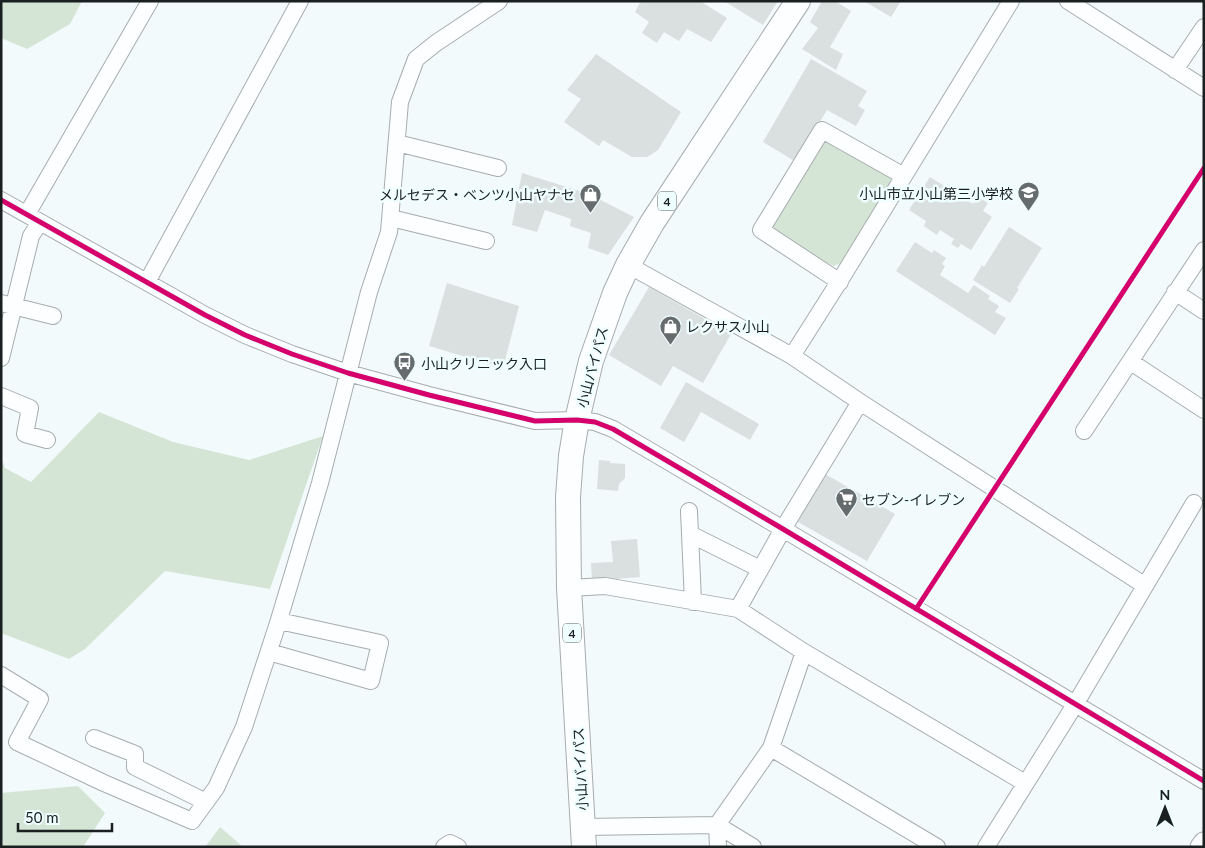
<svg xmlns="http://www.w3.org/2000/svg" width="1205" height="848" font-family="Lato,'Noto Sans JP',sans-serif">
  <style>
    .green { fill: #d4e5d6 }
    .building { fill: #dae0df }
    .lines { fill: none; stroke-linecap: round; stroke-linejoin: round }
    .minor-casing { stroke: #a7acad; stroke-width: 18 }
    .major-casing { stroke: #a7acad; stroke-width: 23 }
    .highway-casing { stroke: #a7acad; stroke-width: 26 }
    .minor { stroke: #fdfeff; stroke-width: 16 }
    .major { stroke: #fdfeff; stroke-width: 21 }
    .highway { stroke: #fdfeff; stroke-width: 24 }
    .cycleway-casing { stroke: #effeff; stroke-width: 8 }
    .cycleway { stroke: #d6006c; stroke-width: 5 }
    .labels { text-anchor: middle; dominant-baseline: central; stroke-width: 5; stroke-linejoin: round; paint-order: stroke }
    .shield { fill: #effeff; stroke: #5a6263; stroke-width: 1 }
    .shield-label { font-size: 12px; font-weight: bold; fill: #1a1f20 }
    .poi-label { font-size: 14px; fill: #1a1f20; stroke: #effeff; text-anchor: start }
    .street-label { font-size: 14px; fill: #1a1f20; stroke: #effeff }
  </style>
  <rect width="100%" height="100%" fill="#f2fafc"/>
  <path class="green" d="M1 1H82L70 24 27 49 1 38Z
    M820 138 890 171 894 181 842 263 833 266 773 232 770 225Z
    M99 412 173 442 249 460 323 436 270 589 165 571 85 649 69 659 1 633V458L5 468 31 482Z
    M78 786 105 813 83 847H1V793Z
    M220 827 243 847H205Z"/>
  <path class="building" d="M641 1H700L727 18 711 42 687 29 679 41 664 32 657 43 642 33 649 22 635 12Z
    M724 1H778L763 25Z
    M822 1H835L851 11 830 47 843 54 836 70 802 49 818 28 810 22Z
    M864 1H901L891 17Z
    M596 54 681 112 658 150 647 157H632L603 140 599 146 564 122 581 99 567 90Z
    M811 59 867 91 858 106 865 110 856 126 827 110 796 162 763 142Z
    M522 173 589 194 634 217 608 255 588 248 591 233 570 226 571 219 545 210 537 232 512 225Z
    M930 177 973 204 978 197 988 203 983 211 992 217 971 250 961 244 958 248 951 244 954 239 940 230 937 235 924 226 926 221 909 210Z
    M1009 227 1042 248 1017 288 1019 289 1010 303 973 280 982 265 984 267Z
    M915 242 932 253 934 250 946 258 942 264 945 266 940 275 968 293 974 285 990 296 988 299 999 306 995 312 1006 318 995 335 896 271Z
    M447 283 519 306 503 368 429 346Z
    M649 287 731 334 703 383 673 366 661 386 609 355Z
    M686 382 759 424 750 440 701 412 684 442 660 428Z
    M599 460 610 461V463L625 464V478L619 484 618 491 597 489Z
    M825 474 895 514 867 561 798 522Z
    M637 539 640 577 592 581 591 563 613 562 611 541Z"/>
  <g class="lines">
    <defs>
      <path id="minor" d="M1068 1 1204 88
        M1175 70 1204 27
        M397 143 498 168
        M1 200 205 315 245 335 292 354 348 373 429 395 535 421 577 420 595 422 613 429 783 529 1204 781
        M27 214 150 1
        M391 218 486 241
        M628 265 792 356 860 402 1144 585
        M147 282 300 1
        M840 282 761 230 822 130 904 176
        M1175 292 1204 311
        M1 303 53 316
        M792 356 844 274 1011 1
        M1 358 31 236 40 222
        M1131 362 1204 410
        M1 396 30 408 25 434 47 440
        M1084 431 1204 250
        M689 511 693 602
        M690 534 760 569
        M569 588 605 586 738 609 804 652 1025 783
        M738 609 783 529 860 402
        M269 652 371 681 380 643 279 621
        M1 675 40 699 17 742 104 783 192 821 216 788 244 727 278 623 320 483 369 292 389 232 400 102 416 59 436 43 499 1
        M94 738 135 754V767L206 802
        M771 748 937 847
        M583 827 717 825 753 847
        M444 847 450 843 458 847
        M718 847 717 825 771 748 804 652
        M986 847 1076 703 1194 503"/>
      <path id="major" d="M1201 847 1204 843"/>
      <path id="highway" d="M584 847 569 588 568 497 571 456 577 420 591 361 615 293 628 265 652 223 798 1"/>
    </defs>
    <use href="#minor" class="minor-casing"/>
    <use href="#major" class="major-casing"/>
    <use href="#highway" class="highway-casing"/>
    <use href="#minor" class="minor"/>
    <use href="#major" class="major"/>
    <use href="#highway" class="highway"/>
    <defs>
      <path id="cycleway" d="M1 200 205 315 245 335 292 354 348 373 429 395 535 421 577 420 595 422 613 429 783 529 1204 781
        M916 609 1204 168"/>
    </defs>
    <use href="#cycleway" class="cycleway-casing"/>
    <use href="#cycleway" class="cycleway"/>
  </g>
  <defs>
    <symbol id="school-pin" viewBox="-11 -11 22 30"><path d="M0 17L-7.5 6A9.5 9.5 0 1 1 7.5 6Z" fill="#666c6d" stroke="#effeff"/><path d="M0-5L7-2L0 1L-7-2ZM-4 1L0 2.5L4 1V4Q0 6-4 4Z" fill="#fff"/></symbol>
    <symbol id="shop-pin" viewBox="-11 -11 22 30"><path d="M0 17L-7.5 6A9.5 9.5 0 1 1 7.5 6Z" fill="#666c6d" stroke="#effeff"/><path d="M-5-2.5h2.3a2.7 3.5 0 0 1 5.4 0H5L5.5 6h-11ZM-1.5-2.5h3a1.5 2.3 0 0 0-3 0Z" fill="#fff"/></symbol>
    <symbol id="bus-pin" viewBox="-11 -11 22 30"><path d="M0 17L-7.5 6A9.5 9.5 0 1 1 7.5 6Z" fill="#666c6d" stroke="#effeff"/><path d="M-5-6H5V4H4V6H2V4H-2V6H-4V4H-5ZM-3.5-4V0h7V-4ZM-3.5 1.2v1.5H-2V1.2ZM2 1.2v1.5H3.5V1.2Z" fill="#fff"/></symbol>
    <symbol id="supermarket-pin" viewBox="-11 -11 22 30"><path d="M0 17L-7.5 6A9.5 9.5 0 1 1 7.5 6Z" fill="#666c6d" stroke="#effeff"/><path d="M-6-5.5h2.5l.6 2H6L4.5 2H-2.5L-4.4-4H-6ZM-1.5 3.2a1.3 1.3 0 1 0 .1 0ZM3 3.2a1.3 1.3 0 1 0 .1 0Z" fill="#fff"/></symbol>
  </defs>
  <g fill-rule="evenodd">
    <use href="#school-pin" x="1016" y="180" width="25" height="34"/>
    <use href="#shop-pin" x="578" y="182" width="25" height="34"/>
    <use href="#shop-pin" x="658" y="314" width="25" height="34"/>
    <use href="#bus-pin" x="392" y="350" width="25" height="34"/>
    <use href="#supermarket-pin" x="834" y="486" width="25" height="34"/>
  </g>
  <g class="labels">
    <g class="shield">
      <rect x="658" y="191.5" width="18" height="19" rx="4"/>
      <rect x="563" y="623.5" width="18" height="19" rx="4"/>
    </g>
    <g class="shield-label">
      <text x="667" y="201">4</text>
      <text x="572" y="633">4</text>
    </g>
    <g class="poi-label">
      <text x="1013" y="193" text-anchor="end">小山市立小山第三小学校</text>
      <text x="575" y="194" text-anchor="end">メルセデス・ベンツ小山ヤナセ</text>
      <text x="686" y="326">レクサス小山</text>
      <text x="421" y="363">小山クリニック入口</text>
      <text x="862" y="499">セブン-イレブン</text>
    </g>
    <g class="street-label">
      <text transform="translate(592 367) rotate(-75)">小山バイパス</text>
      <text transform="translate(580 769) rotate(-93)">小山バイパス</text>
    </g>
  </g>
  <rect width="1205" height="848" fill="none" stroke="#1a1f20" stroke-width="5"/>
  <g transform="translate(1165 808)" stroke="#effeff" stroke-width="4" paint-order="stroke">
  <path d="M0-4L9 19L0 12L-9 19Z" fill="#1a1f20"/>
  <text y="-8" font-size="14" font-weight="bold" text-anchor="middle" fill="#1a1f20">N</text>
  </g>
  <path d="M18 823v8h94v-8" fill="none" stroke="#1a1f20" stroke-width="2.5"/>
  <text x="25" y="823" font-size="15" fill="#1a1f20" stroke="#effeff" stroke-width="4" paint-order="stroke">50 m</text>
</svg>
